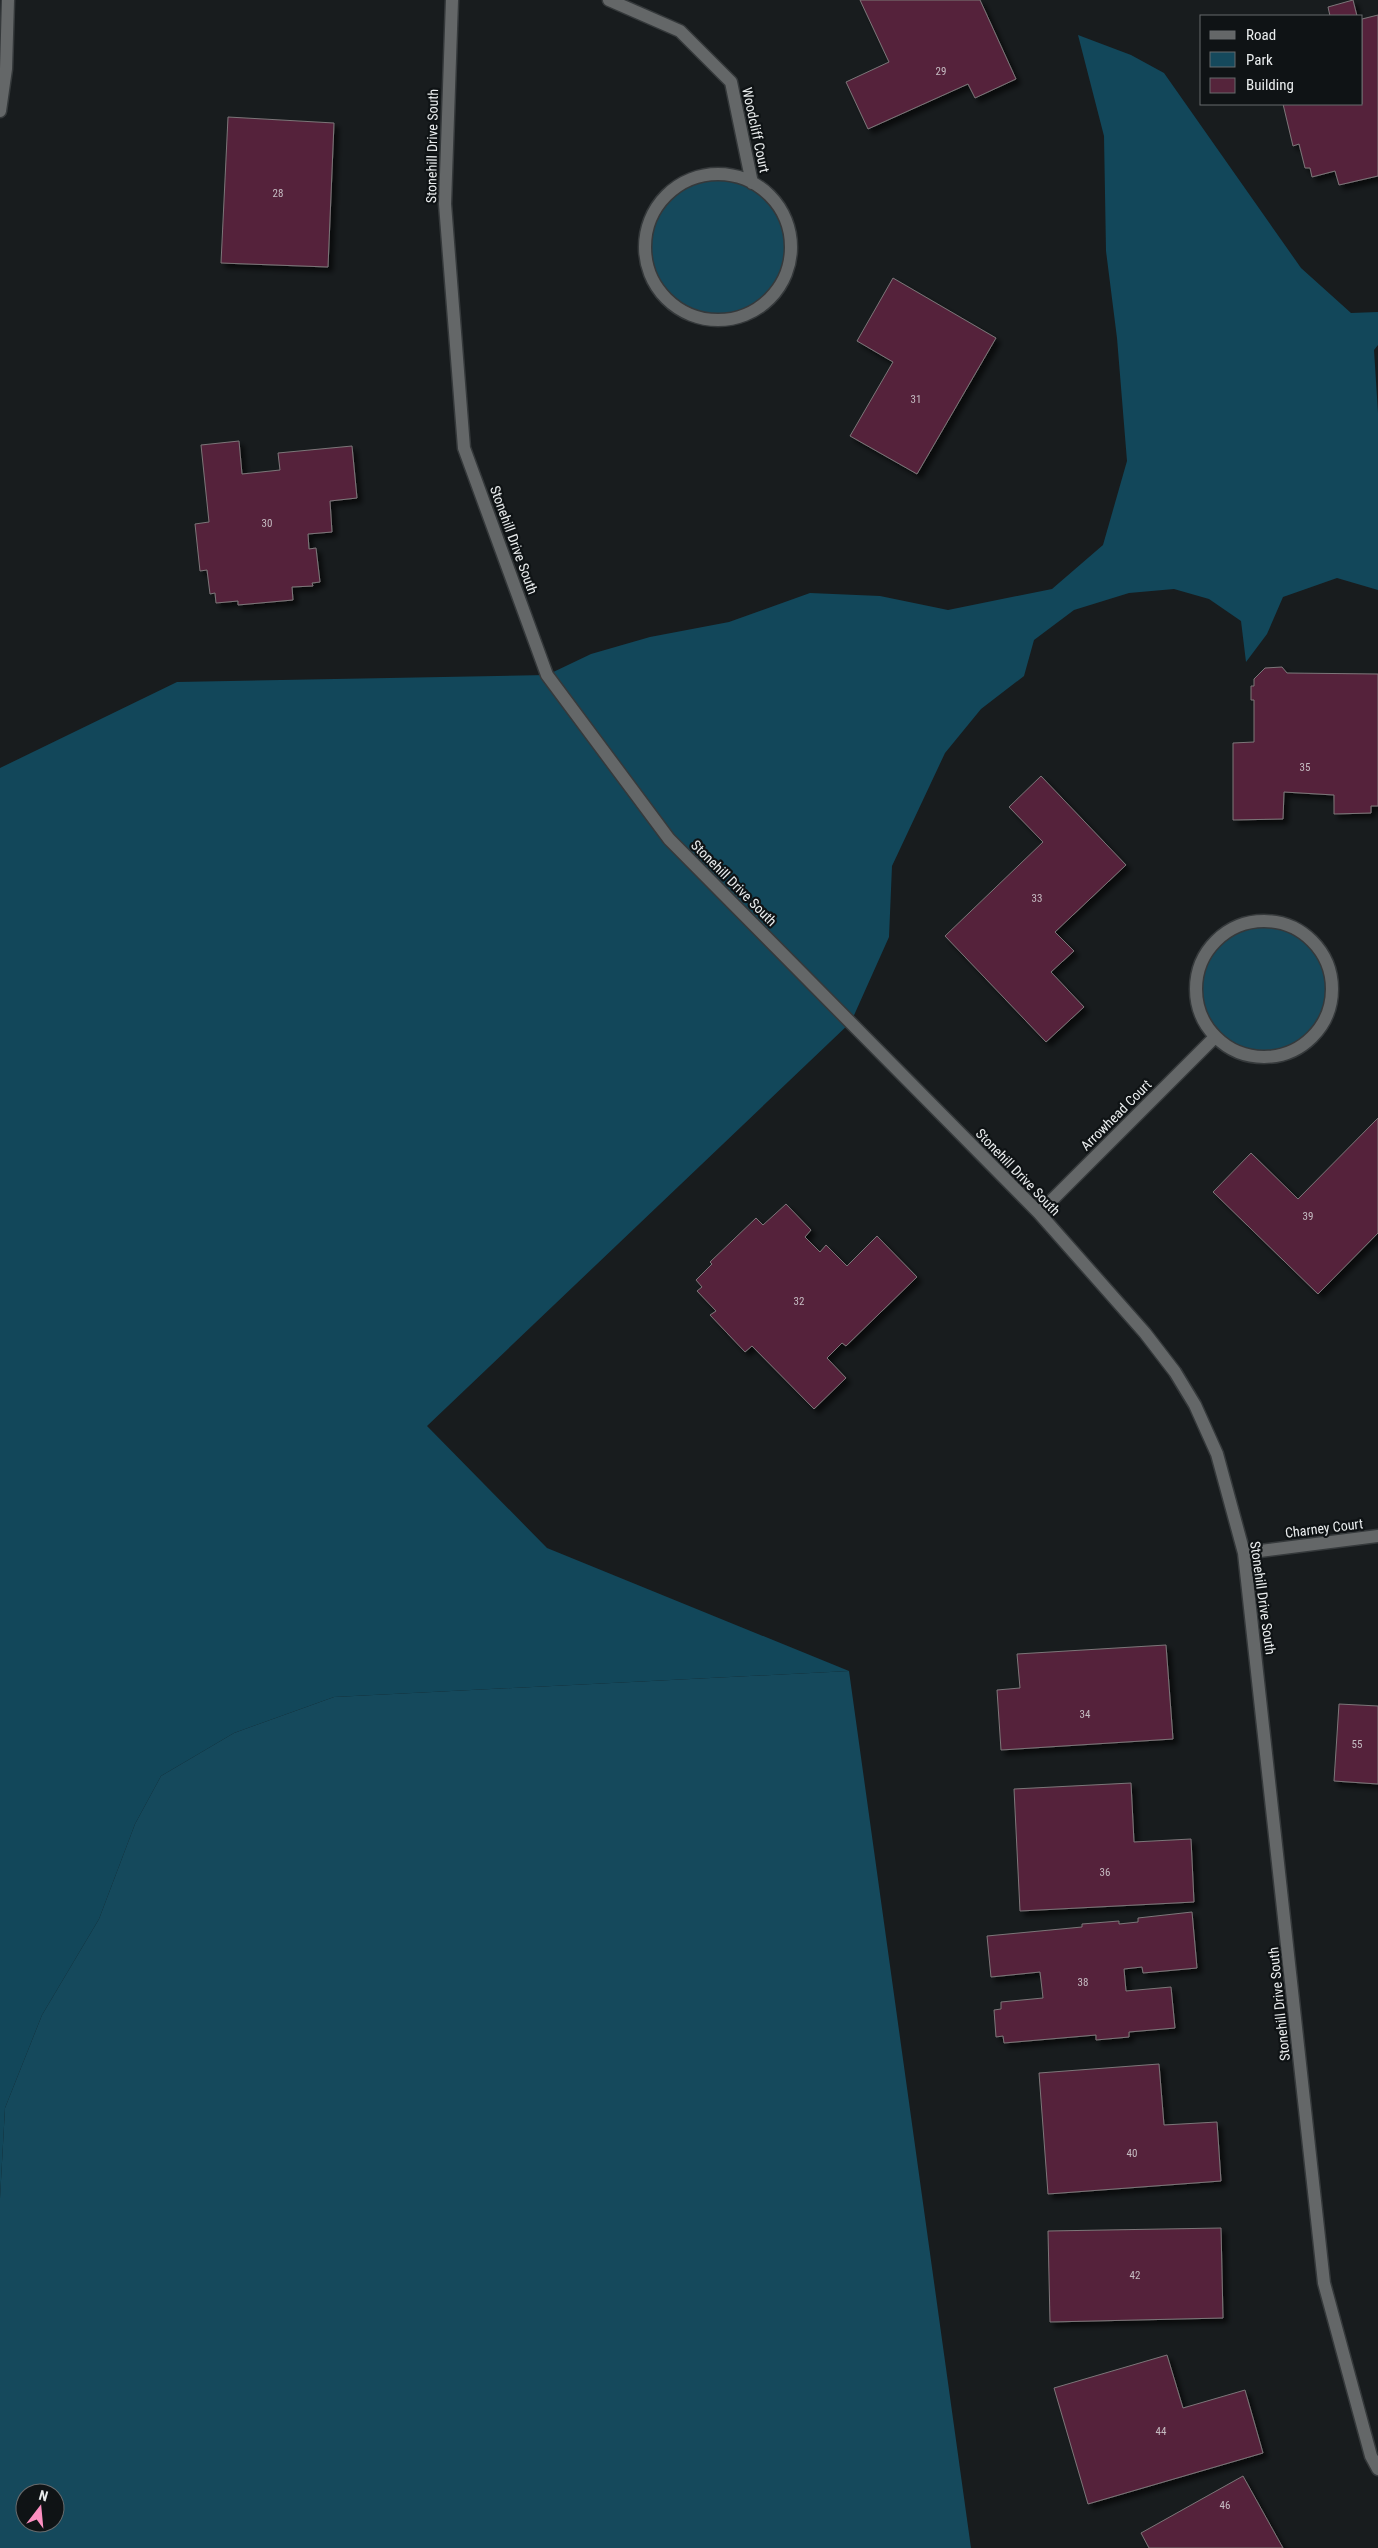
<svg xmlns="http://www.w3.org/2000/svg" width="1378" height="2548" font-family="'Roboto Condensed',sans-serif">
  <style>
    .green { fill: #15495c; fill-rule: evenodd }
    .forest { fill: #12475a }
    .building { fill: #55243b; stroke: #7c7679; filter: url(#shadow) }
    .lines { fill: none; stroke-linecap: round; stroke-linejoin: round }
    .service-casing { stroke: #35393b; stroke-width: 15 }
    .minor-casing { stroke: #35393b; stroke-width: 15 }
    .service { stroke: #646768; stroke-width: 12 }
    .minor { stroke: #646768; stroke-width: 12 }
    .labels { text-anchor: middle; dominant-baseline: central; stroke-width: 4.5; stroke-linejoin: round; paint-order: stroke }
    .number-label { font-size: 11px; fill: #c5bbc1 }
    .street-label { font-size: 14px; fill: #eaedee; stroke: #0f1315 }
  </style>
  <defs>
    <filter id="shadow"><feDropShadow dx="4.5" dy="4.5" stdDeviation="2.5" flood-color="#0009"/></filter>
  </defs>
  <rect width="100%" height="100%" fill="#181c1e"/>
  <path class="green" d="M645 247a73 73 0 1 1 146 0a73 73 0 1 1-146 0Z
    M1196 989a68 68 0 1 1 136 0a68 68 0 1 1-136 0Z
    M849 1671 971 2548H0V2198L5 2108 42 2015 99 1919 135 1824 161 1776 234 1733 334 1697ZM25 2493H55V2523H25Z"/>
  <path class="forest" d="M1078 35 1131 55 1164 73 1301 268 1351 313 1378 312V345L1374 350 1378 413V590L1337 578 1283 597 1267 634 1246 662 1241 621 1209 599 1174 589 1129 593 1074 610 1034 640 1024 676 981 709 945 753 892 866 889 937 851 1022 427 1426 547 1548 849 1671 334 1697 234 1733 161 1776 135 1824 99 1919 42 2015 5 2108 0 2198V768L177 682 547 675 591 654 650 637 729 622 810 593 880 596 948 610 1052 589 1103 545 1127 461 1117 338 1106 251 1104 136Z"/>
  <path class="building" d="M860 0H980L1016 79 975 98 968 84 868 129 846 82 889 62Z
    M1353 0 1357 16H1330L1328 7Z
    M1378 15V176L1339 185 1335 171 1312 177 1310 168H1305L1299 144 1293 146 1283 104H1362V19Z
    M228 117 334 123 328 267 221 263Z
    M893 278 996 338 917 474 850 436 893 362 857 341Z
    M239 441 242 474 280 470 278 453 352 446 357 498 330 501 332 532 308 534 309 549 316 548 320 582 312 583 313 586 292 587 293 600 238 605V601L216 603 215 593 210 594 207 570 200 571 195 524 209 522 201 445Z
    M1282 667 1287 673 1378 674V806H1371V813L1334 814V795L1284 792 1283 819 1233 820V743L1254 742V700H1251V686H1254V679L1265 668Z
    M1041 776 1126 865 1055 932 1074 951 1051 972 1084 1007 1046 1042 945 936 1043 842 1009 807Z
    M1378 1118V1233L1318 1294 1213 1192 1251 1153 1298 1199Z
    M786 1204 811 1230 805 1237 820 1252 826 1245 847 1266 877 1236 917 1277 846 1346 842 1343 827 1358 846 1378 814 1409 752 1346 745 1352 710 1315 716 1311 697 1291 702 1287 696 1280 712 1264 710 1262 756 1218 763 1225Z
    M1166 1645 1173 1739 1001 1750 997 1690 1020 1688 1017 1654Z
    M1339 1704 1378 1706V1784L1334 1781Z
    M1131 1783 1134 1842 1191 1839 1194 1902 1020 1911 1014 1789Z
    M1192 1912 1197 1968 1143 1973 1142 1967 1124 1969 1126 1991 1171 1987 1175 2028 1129 2032V2037L1096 2040V2035L1004 2043 1003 2036 996 2037 994 2010 1001 2009V2002L1043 1998 1040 1972 991 1977 987 1936 1082 1927V1924L1119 1921V1924L1138 1922V1918Z
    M1159 2064 1164 2125 1217 2122 1221 2181 1048 2194 1039 2073Z
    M1221 2228 1223 2318 1050 2322 1048 2231Z
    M1167 2355 1183 2408 1245 2390 1263 2453 1088 2504 1054 2388Z
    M1243 2476 1283 2548H1149L1141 2533Z"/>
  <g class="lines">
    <defs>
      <path id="service" d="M0 111 6 69 8 0"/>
      <path id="minor" d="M452 0 445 204 464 448 547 675 669 839 1039 1213 1145 1333 1175 1372 1195 1405 1217 1454 1244 1553 1324 2283 1371 2456 1378 2469
        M609 0 680 31 731 82 752 183
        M645 247a73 73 0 1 1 146 0a73 73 0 1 1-146 0Z
        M1196 989a68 68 0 1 1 136 0a68 68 0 1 1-136 0Z
        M1039 1213 1215 1037
        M1244 1553 1378 1536"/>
    </defs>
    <use href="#service" class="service-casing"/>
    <use href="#minor" class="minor-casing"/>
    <use href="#service" class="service"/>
    <use href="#minor" class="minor"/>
  </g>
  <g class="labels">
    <g class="number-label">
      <text x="941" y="71">29</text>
      <text x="278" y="193">28</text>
      <text x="916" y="399">31</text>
      <text x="267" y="523">30</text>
      <text x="1305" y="767">35</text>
      <text x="1037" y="898">33</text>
      <text x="1308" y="1216">39</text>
      <text x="799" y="1301">32</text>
      <text x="1085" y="1714">34</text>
      <text x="1357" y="1744">55</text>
      <text x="1105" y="1872">36</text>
      <text x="1083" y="1982">38</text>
      <text x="1132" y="2153">40</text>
      <text x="1135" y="2275">42</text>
      <text x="1161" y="2431">44</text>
      <text x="1225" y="2505">46</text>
    </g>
    <g class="street-label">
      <text transform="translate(756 130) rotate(78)">Woodcliff Court</text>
      <text transform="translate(432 146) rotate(-89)">Stonehill Drive South</text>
      <text transform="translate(514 540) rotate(70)">Stonehill Drive South</text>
      <text transform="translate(734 883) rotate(45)">Stonehill Drive South</text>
      <text transform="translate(1116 1115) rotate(-45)">Arrowhead Court</text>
      <text transform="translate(1018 1172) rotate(46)">Stonehill Drive South</text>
      <text transform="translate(1324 1528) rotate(-7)">Charney Court</text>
      <text transform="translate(1263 1598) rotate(82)">Stonehill Drive South</text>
      <text transform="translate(1279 2004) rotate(-96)">Stonehill Drive South</text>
    </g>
  </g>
  <rect x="1200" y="15" width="162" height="90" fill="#0f1315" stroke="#676a6c"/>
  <rect x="1210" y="31" width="25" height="8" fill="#646768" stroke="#676a6c"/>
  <text x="1246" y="40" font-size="15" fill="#eaedee">Road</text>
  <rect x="1210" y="52" width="25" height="15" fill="#15495c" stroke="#676a6c"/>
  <text x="1246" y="65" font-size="15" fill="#eaedee">Park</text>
  <rect x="1210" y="78" width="25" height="15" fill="#55243b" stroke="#676a6c"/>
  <text x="1246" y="90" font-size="15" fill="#eaedee">Building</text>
  <g transform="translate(40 2508) rotate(16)"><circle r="24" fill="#0f1315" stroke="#676a6c"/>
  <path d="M0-4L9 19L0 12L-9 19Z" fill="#fc8fc1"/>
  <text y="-8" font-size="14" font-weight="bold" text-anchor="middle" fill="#eaedee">N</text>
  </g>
</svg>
